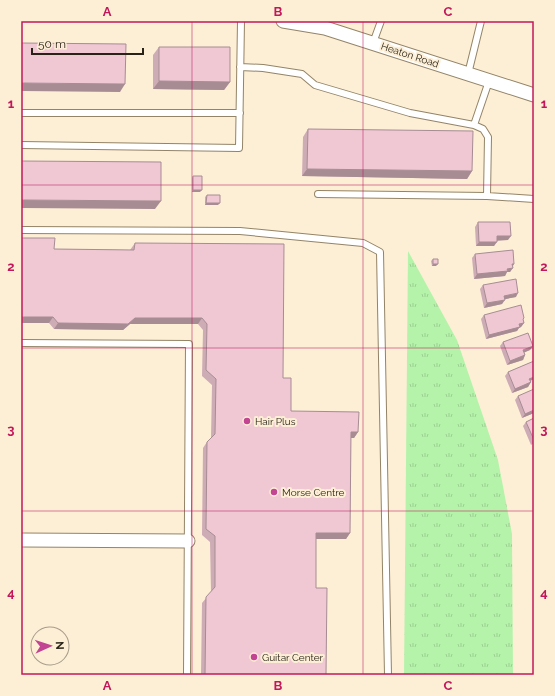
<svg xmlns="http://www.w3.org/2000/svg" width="555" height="696" font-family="Raleway,sans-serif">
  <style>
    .grass { fill: url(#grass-tufts) }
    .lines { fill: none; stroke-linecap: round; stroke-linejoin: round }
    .lane-casing { stroke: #938467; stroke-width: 8 }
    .street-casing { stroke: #938467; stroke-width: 15 }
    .lane { stroke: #fff; stroke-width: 6 }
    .street { stroke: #fff; stroke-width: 13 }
    .wall { fill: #ceacb6 }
    .shaded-wall { fill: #a78c94 }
    .building { fill: #efc8d4; stroke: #a78c94 }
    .grid { fill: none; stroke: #c2185b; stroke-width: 1; stroke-opacity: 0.55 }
    .poi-dot { fill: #c24492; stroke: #fdefd6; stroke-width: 1.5 }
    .labels { text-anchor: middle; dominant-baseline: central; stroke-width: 4; stroke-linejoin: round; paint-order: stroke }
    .street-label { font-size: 10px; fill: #292317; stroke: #fdefd6 }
    .poi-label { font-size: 10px; fill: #292317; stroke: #fdefd6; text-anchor: start }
    .neatline { fill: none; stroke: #c2185b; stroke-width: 1.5 }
    .grid-label { font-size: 13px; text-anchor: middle; font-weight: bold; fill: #c2185b }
  </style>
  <defs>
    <pattern id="grass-tufts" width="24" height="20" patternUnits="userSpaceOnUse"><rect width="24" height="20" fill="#b5f3aa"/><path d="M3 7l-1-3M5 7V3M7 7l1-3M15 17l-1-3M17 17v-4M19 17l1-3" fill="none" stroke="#9cd092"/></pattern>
  </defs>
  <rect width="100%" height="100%" fill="#fdefd6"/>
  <path class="grass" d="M408 251 457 340 498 460 512 534 513 675H404Z"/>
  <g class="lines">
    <defs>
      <path id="lane" d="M373 43 381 21
        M240 67 263 68 302 74 315 85 410 113 474 125 489 81
        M468 74 481 21
        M21 113H240
        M474 125 483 129 488 137 487 196 534 199
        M21 145 239 148 241 21
        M318 194 487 196
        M21 230 240 231 363 243 380 252 388 675
        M21 343 189 344 187 675"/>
      <path id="street" d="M283 21 325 28 534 95
        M21 540 188 541"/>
    </defs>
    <use href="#lane" class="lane-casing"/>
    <use href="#street" class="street-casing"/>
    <use href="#lane" class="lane"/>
    <use href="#street" class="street"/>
  </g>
  <path class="wall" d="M159 47 230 82 224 90 153 89V55Z
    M308 129 472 171 467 179 302 176 303 137Z
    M193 176 200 192H192V178Z
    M207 195 218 205H205V197Z
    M478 222 508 240H497L494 246H476L475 227Z
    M135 243 283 378 291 411 358 432 354 438H351L350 533 346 539H316V588L326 675H201L202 603 211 592 210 542 202 535 203 448 207 442 211 438 212 385 202 376 203 330 198 324H130L123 330 54 329 49 323 54 249 130 250Z
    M475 254 514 264 510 272H507L505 276 474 279 472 258Z
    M433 259 436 266H432L431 261Z
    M483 285 516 297 504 299 502 304 484 308 480 289Z
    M484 315 523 321 524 323 521 327 519 328 517 331 486 339 481 319Z
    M503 342 533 346 530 350 524 352 525 355 523 360 507 365 500 346Z
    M534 361V379L530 381 531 382 528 387 512 393 505 376 508 372Z
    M534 390V413L522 418 515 400 518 396Z
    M534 418V443L531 445 523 426 526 422Z"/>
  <path class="shaded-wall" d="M159 81 230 82 224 90 153 89Z
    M21 83 125 84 120 92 21 91Z
    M307 169 472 171 467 179 302 176Z
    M193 190H202L200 192H192Z
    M21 200 161 201 155 209 21 208Z
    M206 203H220L218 205H205Z
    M497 236H511L508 240 494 241Z
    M479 242H497L494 246H476Z
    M433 264H438L436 266H432Z
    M512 264H514L511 268H513L510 272H507L505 276 474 279 477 274 507 269Z
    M518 293 516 297 501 300 504 296Z
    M505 300 502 304 484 308 487 303Z
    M21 317H53L49 323H21Z
    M135 318H202L198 324H130L123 330 54 329 58 323Z
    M524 323 521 327 519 328 517 331 486 339 489 335Z
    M533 346 530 350 521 354 523 350Z
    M525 355 523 360 507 365 510 361Z
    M534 377V379L526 383 529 379Z
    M531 382 528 387 512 393 515 389Z
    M534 410V413L522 418 525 414Z
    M351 432H358L354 438H346Z
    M316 533H350L346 539H312Z"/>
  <path class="building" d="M21 43 126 44 125 84 21 83Z
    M159 47H230V82L159 81Z
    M308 129 473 131 472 171 307 169Z
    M21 161 161 162V201L21 200Z
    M193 176H202V190H193Z
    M207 195H220V203H206Z
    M478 222H510L511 236H497V242H479Z
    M21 238H55L54 249 134 250 135 243 284 244 283 378H291V411L359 412 358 432H351L350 533H316V588H327L326 675H205L206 597 215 587V536L206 529 207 442 215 434 216 379 206 370 207 324 202 318H135L128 324 58 323 53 317H21Z
    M513 250 514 264H512L513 268 507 269 508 271 477 274 475 254Z
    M433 259H438V264H433Z
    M516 279 518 293 504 296 505 300 487 303 483 285Z
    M521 305 524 318 523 319 524 323 519 324 520 327 489 335 484 315Z
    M528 333 533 346 523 350 525 355 510 361 503 342Z
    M534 361V377L529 379 531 382 515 389 508 372Z
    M534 389V410L525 414 518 396Z
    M534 418V440L526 422Z"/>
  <path class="grid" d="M192 21V675M363 21V675M21 185H534M21 348H534M21 511H534"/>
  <g class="poi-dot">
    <circle cx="247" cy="421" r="4"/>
    <circle cx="274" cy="492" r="4"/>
    <circle cx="254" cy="657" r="4"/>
  </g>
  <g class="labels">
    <g class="street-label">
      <text transform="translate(410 55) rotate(18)">Heaton Road</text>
    </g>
    <g class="poi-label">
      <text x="255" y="421">Hair Plus</text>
      <text x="282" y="492">Morse Centre</text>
      <text x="262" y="657">Guitar Center</text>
    </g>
  </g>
  <rect width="555" height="696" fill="none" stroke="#fdefd6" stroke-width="44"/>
  <g transform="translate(50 646) rotate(87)"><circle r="19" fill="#fdefd6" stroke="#a89d8a"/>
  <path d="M0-3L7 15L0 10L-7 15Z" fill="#c24492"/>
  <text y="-6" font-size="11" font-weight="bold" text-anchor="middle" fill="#292317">N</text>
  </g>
  <path d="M32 48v6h111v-6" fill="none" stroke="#292317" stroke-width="2"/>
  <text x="38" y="48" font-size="12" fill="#292317" stroke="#fdefd6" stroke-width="3" paint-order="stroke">50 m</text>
  <rect x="22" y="22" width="511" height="652" class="neatline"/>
  <g class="grid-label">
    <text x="107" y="16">A</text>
    <text x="278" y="16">B</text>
    <text x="448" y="16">C</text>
    <text x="11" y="108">1</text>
    <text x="544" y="108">1</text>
    <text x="11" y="271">2</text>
    <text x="544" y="271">2</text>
    <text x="11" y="434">3</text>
    <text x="544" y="434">3</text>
    <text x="11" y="597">4</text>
    <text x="544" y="597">4</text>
    <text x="107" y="690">A</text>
    <text x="278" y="690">B</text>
    <text x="448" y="690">C</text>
  </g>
</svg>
